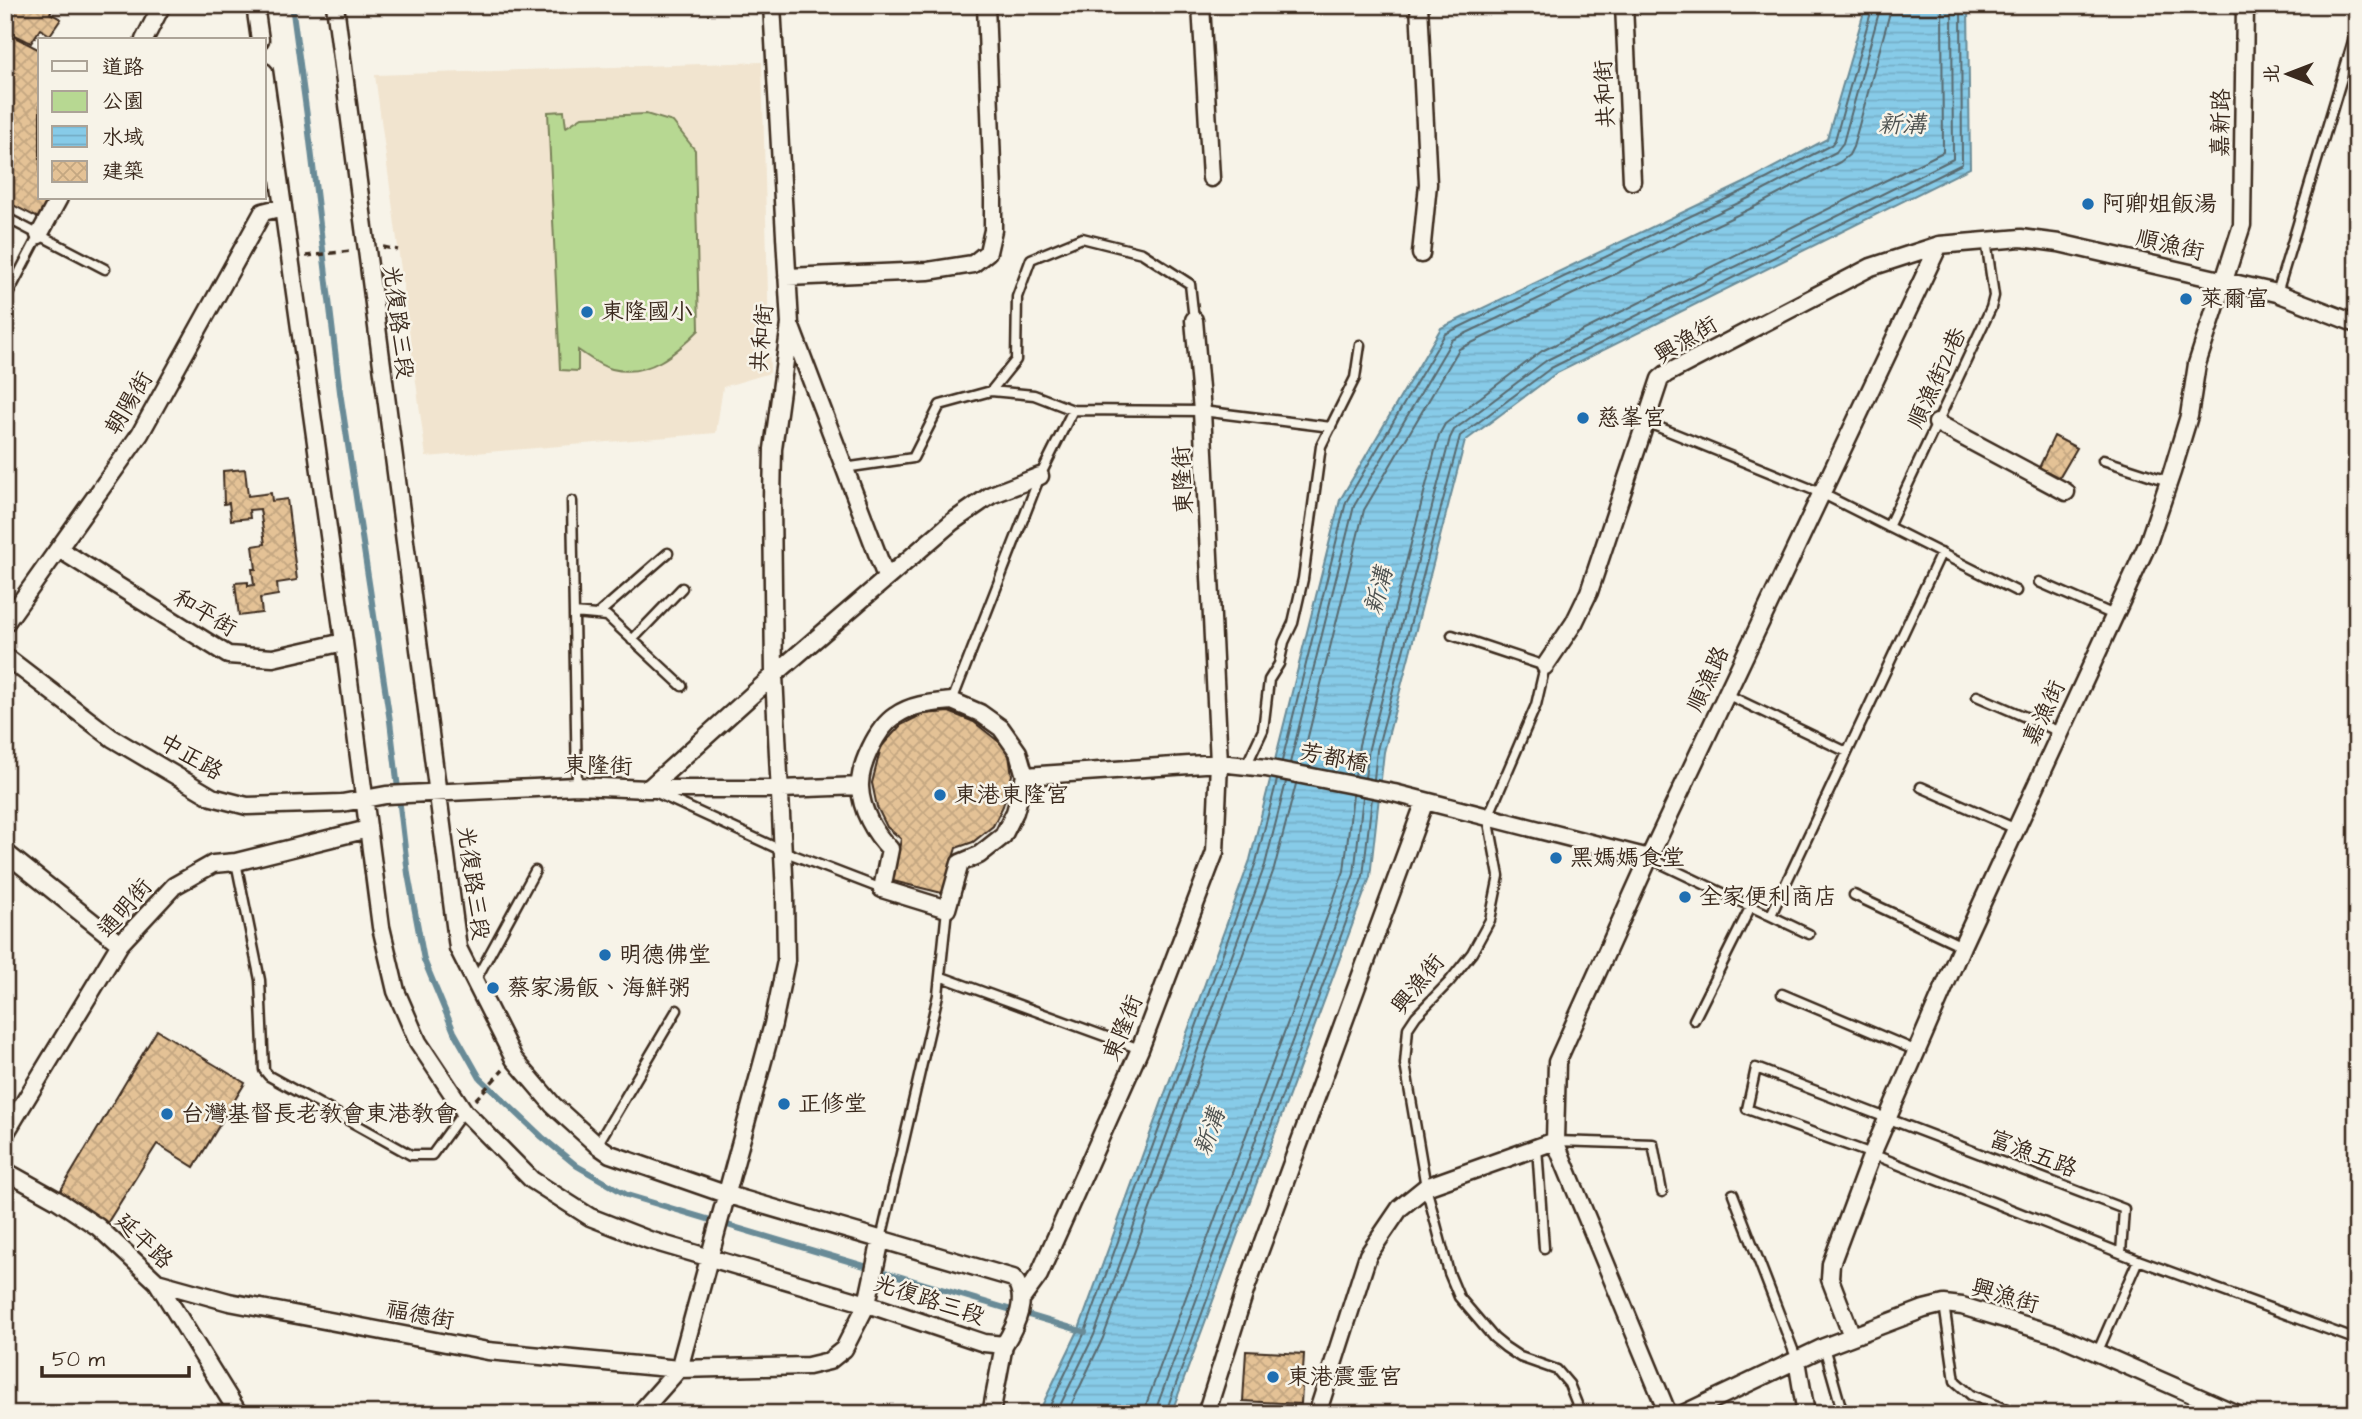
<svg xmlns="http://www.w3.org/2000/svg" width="2362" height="1419" font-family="'Architects Daughter','LXGW WenKai TC',sans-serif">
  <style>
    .built { fill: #f1e4cf }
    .green { fill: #b7d892; stroke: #798158; stroke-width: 2 }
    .water { fill: url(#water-rules); stroke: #698b97; stroke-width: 2 }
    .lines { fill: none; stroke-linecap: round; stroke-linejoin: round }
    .shore { stroke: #596a6f; stroke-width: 2 }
    .stream { stroke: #698b97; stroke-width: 6 }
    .building { fill: url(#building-cross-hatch); stroke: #3b2a1e; stroke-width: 2 }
    .lane-casing { stroke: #3b2a1e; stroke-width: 13 }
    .street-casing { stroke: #3b2a1e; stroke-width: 21 }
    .path { stroke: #3b2a1e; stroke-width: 3.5; stroke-dasharray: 7 5; stroke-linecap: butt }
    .lane { stroke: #f7f3e8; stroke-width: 8 }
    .street { stroke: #f7f3e8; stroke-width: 16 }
    .poi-dot { fill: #1f6fb2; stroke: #f7f3e8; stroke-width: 2.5 }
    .labels { text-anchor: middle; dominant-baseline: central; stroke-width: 5; stroke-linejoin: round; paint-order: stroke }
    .street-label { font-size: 23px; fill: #3b2a1e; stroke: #f7f3e8 }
    .poi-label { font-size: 23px; fill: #3b2a1e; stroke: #f7f3e8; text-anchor: start }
    .water-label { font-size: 24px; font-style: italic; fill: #4e5250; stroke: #f7f3e8 }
  </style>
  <defs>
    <pattern id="water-rules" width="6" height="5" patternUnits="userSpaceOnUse" patternTransform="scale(1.75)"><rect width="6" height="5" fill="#87cbe8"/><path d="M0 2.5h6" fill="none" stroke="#75aec7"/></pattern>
    <pattern id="building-cross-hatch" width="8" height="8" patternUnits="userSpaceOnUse" patternTransform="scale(1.75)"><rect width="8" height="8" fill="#e4c296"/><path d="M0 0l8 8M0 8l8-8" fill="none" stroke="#c4a781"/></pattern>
  </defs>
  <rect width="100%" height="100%" fill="#f7f3e8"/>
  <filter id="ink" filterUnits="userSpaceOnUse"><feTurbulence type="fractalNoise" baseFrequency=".0143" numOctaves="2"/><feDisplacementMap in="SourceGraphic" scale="14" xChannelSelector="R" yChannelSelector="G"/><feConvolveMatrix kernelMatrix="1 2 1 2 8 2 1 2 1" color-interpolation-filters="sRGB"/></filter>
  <g filter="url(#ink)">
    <path class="built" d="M762 62 770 373 723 387 716 433 426 457 375 75Z"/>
    <path class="green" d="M564 111 566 127 582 117 646 114 673 122 695 150 699 330C676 353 648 378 612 369 599 366 589 357 578 350V371L560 370 548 112Z"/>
    <path class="water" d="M1866 5H1968L1970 168 1555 374 1465 441 1384 752 1370 877 1171 1414H1038L1079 1329 1250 860 1340 500 1441 328 1744 183 1827 139Z"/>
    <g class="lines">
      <path class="shore" d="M1282 761 1346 502 1445 334 1747 189 1831 145 1835 140 1873 5
        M1290 763 1354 506 1452 340 1751 197 1836 152 1843 143 1881 5
        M1301 765 1364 510 1459 349 1756 206 1840 162 1849 155 1853 147 1892 5
        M1355 776 1359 745 1439 435 1445 424 1542 351 1943 152 1942 5
        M1365 778 1369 748 1450 438 1454 430 1547 360 1953 159 1952 5
        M1374 779 1377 750 1460 436 1551 368 1962 164 1961 5
        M1046 1414 1085 1332 1256 862 1277 780
        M1056 1414 1094 1335 1265 865 1286 782
        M1067 1414 1103 1338 1274 869 1296 784
        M1146 1414 1147 1402 1344 871 1353 795
        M1156 1414 1157 1406 1354 874 1363 797
        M1165 1414 1363 876 1372 798"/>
      <path class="stream" d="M292 5 307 116 340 392 390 721 408 874 424 960 454 1032 480 1078 542 1137 577 1166 627 1195 1085 1332"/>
    </g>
    <path class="building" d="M5 5H54L50 13 61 19 50 35 40 29 31 43 5 30Z
      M5 32 40 50V198H49L38 218 5 201Z
      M2054 436 2077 448 2057 482 2038 470Z
      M245 469 248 496 271 493 272 501 287 499 297 580 277 583 278 595 260 598 262 613 239 616 235 583 248 582V586L254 585 252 569H256L253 546 265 544 260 509 249 510 250 518 231 520 229 503 224 504 223 471Z
      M949 712 974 722 1008 749 1012 775 1003 806 993 826 973 842 956 848 942 893 893 881 901 839 887 827 877 807 872 783 881 747 901 725 923 714Z
      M157 1030 245 1083 194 1167 157 1144 106 1225 58 1195Z
      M1246 1351 1304 1354 1301 1404 1243 1401Z"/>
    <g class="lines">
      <defs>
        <path id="lane" d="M5 217 105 269
          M2277 293 2357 28
          M5 300 39 235
          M991 391 1016 360 1017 297 1031 259 1082 238 1142 253 1190 284 1194 320
          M1646 422 1821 493 2016 591
          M2103 460 2168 481
          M844 468 913 458 940 405 991 391 1034 395 1073 410
          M572 501 577 786
          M1888 527 1991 308 1994 296 1986 240
          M2039 582 2114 615
          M574 613 607 616 682 686
          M597 615 668 553
          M1452 635 1545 666 1536 705 1488 817 1499 876 1490 920 1472 953 1449 982 1416 1016 1408 1028 1405 1064 1426 1187 1449 1273 1459 1297 1494 1338 1505 1347 1520 1357 1557 1370 1569 1384 1581 1414
          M632 640 682 588
          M1726 694 1847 752
          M1977 696 2060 732
          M952 701 1040 476 1073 410 1202 411 1331 427
          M1246 766 1263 730 1269 680 1279 664 1284 642 1293 623 1303 579 1321 446 1355 378 1360 345
          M1921 787 2016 829
          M657 793 783 851 882 889
          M1649 858 1809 934
          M236 862 260 980 264 1070 269 1076 411 1155H432L464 1111
          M1854 895 1962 946
          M1771 915 1941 553
          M942 977 1140 1049
          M475 981 535 871
          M1782 994 1917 1051
          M1694 1020 1751 906
          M1555 1141 1653 1144 1662 1192
          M597 1145 677 1010
          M1537 1147 1544 1248
          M1733 1194 1797 1360
          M881 1239 938 995 947 909
          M2121 1253 2124 1209 1756 1068 1747 1109 1872 1154 2138 1260 2357 1340
          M1944 1304 1955 1381 1971 1395 2017 1414
          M1824 1347 1843 1414
          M2098 1351 2138 1260"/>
        <path id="street" d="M255 5 260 40
          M1201 5 1211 178
          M1419 5 1428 184 1421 254
          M1624 5 1632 181
          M144 40 162 5
          M264 72 344 642 381 927 396 991 418 1042 464 1111 532 1180 590 1217 649 1240 867 1304 984 1343 1004 1345C1016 1326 1030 1296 1013 1278L725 1194 610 1154 597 1145 553 1105 514 1059 458 948 335 5
          M39 235 59 198
          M787 277 928 271 973 264 988 252 993 230V191L986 5
          M791 327 886 577
          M1937 423 2066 492
          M59 549 228 655 273 658 344 642
          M5 624 140 434 263 212 283 207
          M5 656 112 738 212 797 247 806 342 803 386 795 577 786 648 789H781L860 786
          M1545 666 1574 623 1589 592 1660 379 1666 374 1871 267 1939 245 2021 238 2059 243 2277 293 2357 324
          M952 701 980 713 1001 728 1018 752 1025 776 1015 812 1003 836 979 855 960 863 947 909 882 889 890 849C874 833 861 810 860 787 859 766 877 728 895 716 912 704 932 703 952 701Z
          M1025 776 1219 763 1266 768 1394 793 1649 858
          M648 789 774 675 952 522 991 495 1040 476
          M5 852 120 944
          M5 1134 120 944 174 886 213 864 236 862 368 829
          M5 1171 57 1200 98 1227 157 1282 239 1414
          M157 1282 229 1302 488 1351 679 1369 808 1366 829 1361 844 1349 867 1304 881 1239
          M1023 1297 1039 1275 1140 1049 1215 852 1219 763 1202 411 1194 320
          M1852 1336 1830 1279 1831 1264 1872 1154 1962 946 2148 543 2172 472 2189 416 2197 364 2242 225 2245 5
          M1797 1360 1806 1414
          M639 1414 679 1369 773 1024 786 961 785 894 774 675 772 500 773 449 790 324 772 5
          M991 1414 1004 1345
          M1206 1414 1246 1288 1425 801
          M1317 1414 1368 1255 1400 1208 1426 1187 1555 1141
          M1668 1414 1555 1141 1557 1062 1649 858 1939 245
          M1683 1414 1824 1347 1924 1309 1944 1304 1962 1306 2057 1335 2237 1414"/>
      </defs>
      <use href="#lane" class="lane-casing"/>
      <use href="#street" class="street-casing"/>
      <path class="path" d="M383 247 398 250
        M306 256 351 251
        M475 1100 503 1070"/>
      <use href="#lane" class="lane"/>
      <use href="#street" class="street"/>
    </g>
  </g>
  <g class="poi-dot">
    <circle cx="2088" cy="204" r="7"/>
    <circle cx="2186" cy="299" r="7"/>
    <circle cx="587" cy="312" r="7"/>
    <circle cx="1583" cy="418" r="7"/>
    <circle cx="940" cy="795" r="7"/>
    <circle cx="1556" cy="858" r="7"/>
    <circle cx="1685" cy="897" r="7"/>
    <circle cx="605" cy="955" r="7"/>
    <circle cx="493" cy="988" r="7"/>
    <circle cx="784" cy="1104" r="7"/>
    <circle cx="167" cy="1114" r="7"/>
    <circle cx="1273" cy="1377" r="7"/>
  </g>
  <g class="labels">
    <g class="street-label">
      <text transform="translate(1605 94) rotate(-93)">共和街</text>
      <text transform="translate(2221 123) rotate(-89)">嘉新路</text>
      <text transform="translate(2170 245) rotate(13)">順漁街</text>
      <text transform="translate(398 322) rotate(83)">光復路三段</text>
      <text transform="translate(762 338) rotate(-85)">共和街</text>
      <text transform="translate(1686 340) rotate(-31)">興漁街</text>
      <text transform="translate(1937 378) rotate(-65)">順漁街21巷</text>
      <text transform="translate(129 403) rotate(-59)">朝陽街</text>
      <text transform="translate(1183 480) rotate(-93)">東隆街</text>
      <text transform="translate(205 613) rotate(31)">和平街</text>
      <text transform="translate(1708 679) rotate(-65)">順漁路</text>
      <text transform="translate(2044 713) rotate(-65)">嘉漁街</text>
      <text transform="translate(191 757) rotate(30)">中正路</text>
      <text transform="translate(1334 758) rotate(11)">芳都橋</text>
      <text transform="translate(598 766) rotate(1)">東隆街</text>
      <text transform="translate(473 883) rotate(82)">光復路三段</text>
      <text transform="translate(125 908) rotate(-49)">通明街</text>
      <text transform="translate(1418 984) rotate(-51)">興漁街</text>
      <text transform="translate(1123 1028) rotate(-68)">東隆街</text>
      <text transform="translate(2033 1154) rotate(21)">富漁五路</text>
      <text transform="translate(144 1241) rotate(44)">延平路</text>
      <text transform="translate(2005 1296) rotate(16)">興漁街</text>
      <text transform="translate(929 1300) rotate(18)">光復路三段</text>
      <text transform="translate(420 1315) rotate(11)">福德街</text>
    </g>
    <g class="poi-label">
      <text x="2102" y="204">阿卿姐飯湯</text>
      <text x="2200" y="299">萊爾富</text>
      <text x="601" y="312">東隆國小</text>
      <text x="1597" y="418">慈峯宮</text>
      <text x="954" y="795">東港東隆宮</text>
      <text x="1570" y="858">黑媽媽食堂</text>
      <text x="1699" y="897">全家便利商店</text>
      <text x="619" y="955">明德佛堂</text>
      <text x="507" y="988">蔡家湯飯、海鮮粥</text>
      <text x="798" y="1104">正修堂</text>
      <text x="181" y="1114">台灣基督長老教會東港教會</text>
      <text x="1287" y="1377">東港震霊宮</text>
    </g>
    <g class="water-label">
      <text x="1902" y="125">新溝</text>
      <text transform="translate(1379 591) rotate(-75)">新溝</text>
      <text transform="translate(1210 1132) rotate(-70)">新溝</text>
    </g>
  </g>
  <rect width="2362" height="1419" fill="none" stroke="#f7f3e8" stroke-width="28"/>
  <rect x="14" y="14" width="2334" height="1391" fill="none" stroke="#3b2a1e" stroke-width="2.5" filter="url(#ink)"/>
  <rect x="38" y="38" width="228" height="161" fill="#f7f3e8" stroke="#aca397" stroke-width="2"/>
  <rect x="52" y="61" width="35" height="10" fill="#f7f3e8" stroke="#aca397" stroke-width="2"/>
  <text x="102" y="74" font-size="21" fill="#3b2a1e">道路</text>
  <rect x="52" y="91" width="35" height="21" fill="#b7d892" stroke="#aca397" stroke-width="2"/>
  <text x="102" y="108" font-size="21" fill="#3b2a1e">公園</text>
  <rect x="52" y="126" width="35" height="21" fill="url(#water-rules)" stroke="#aca397" stroke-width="2"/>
  <text x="102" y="144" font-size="21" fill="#3b2a1e">水域</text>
  <rect x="52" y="161" width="35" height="21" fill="url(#building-cross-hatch)" stroke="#aca397" stroke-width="2"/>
  <text x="102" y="178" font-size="21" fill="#3b2a1e">建築</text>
  <g transform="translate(2288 74) rotate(270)" stroke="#f7f3e8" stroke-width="5" paint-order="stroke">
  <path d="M0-5L12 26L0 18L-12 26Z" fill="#3b2a1e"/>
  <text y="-10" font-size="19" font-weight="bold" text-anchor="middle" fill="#3b2a1e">北</text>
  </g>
  <path d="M42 1366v10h147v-10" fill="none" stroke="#3b2a1e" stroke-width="3.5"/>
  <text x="52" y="1366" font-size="21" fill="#3b2a1e" stroke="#f7f3e8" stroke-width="5" paint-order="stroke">50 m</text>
</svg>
